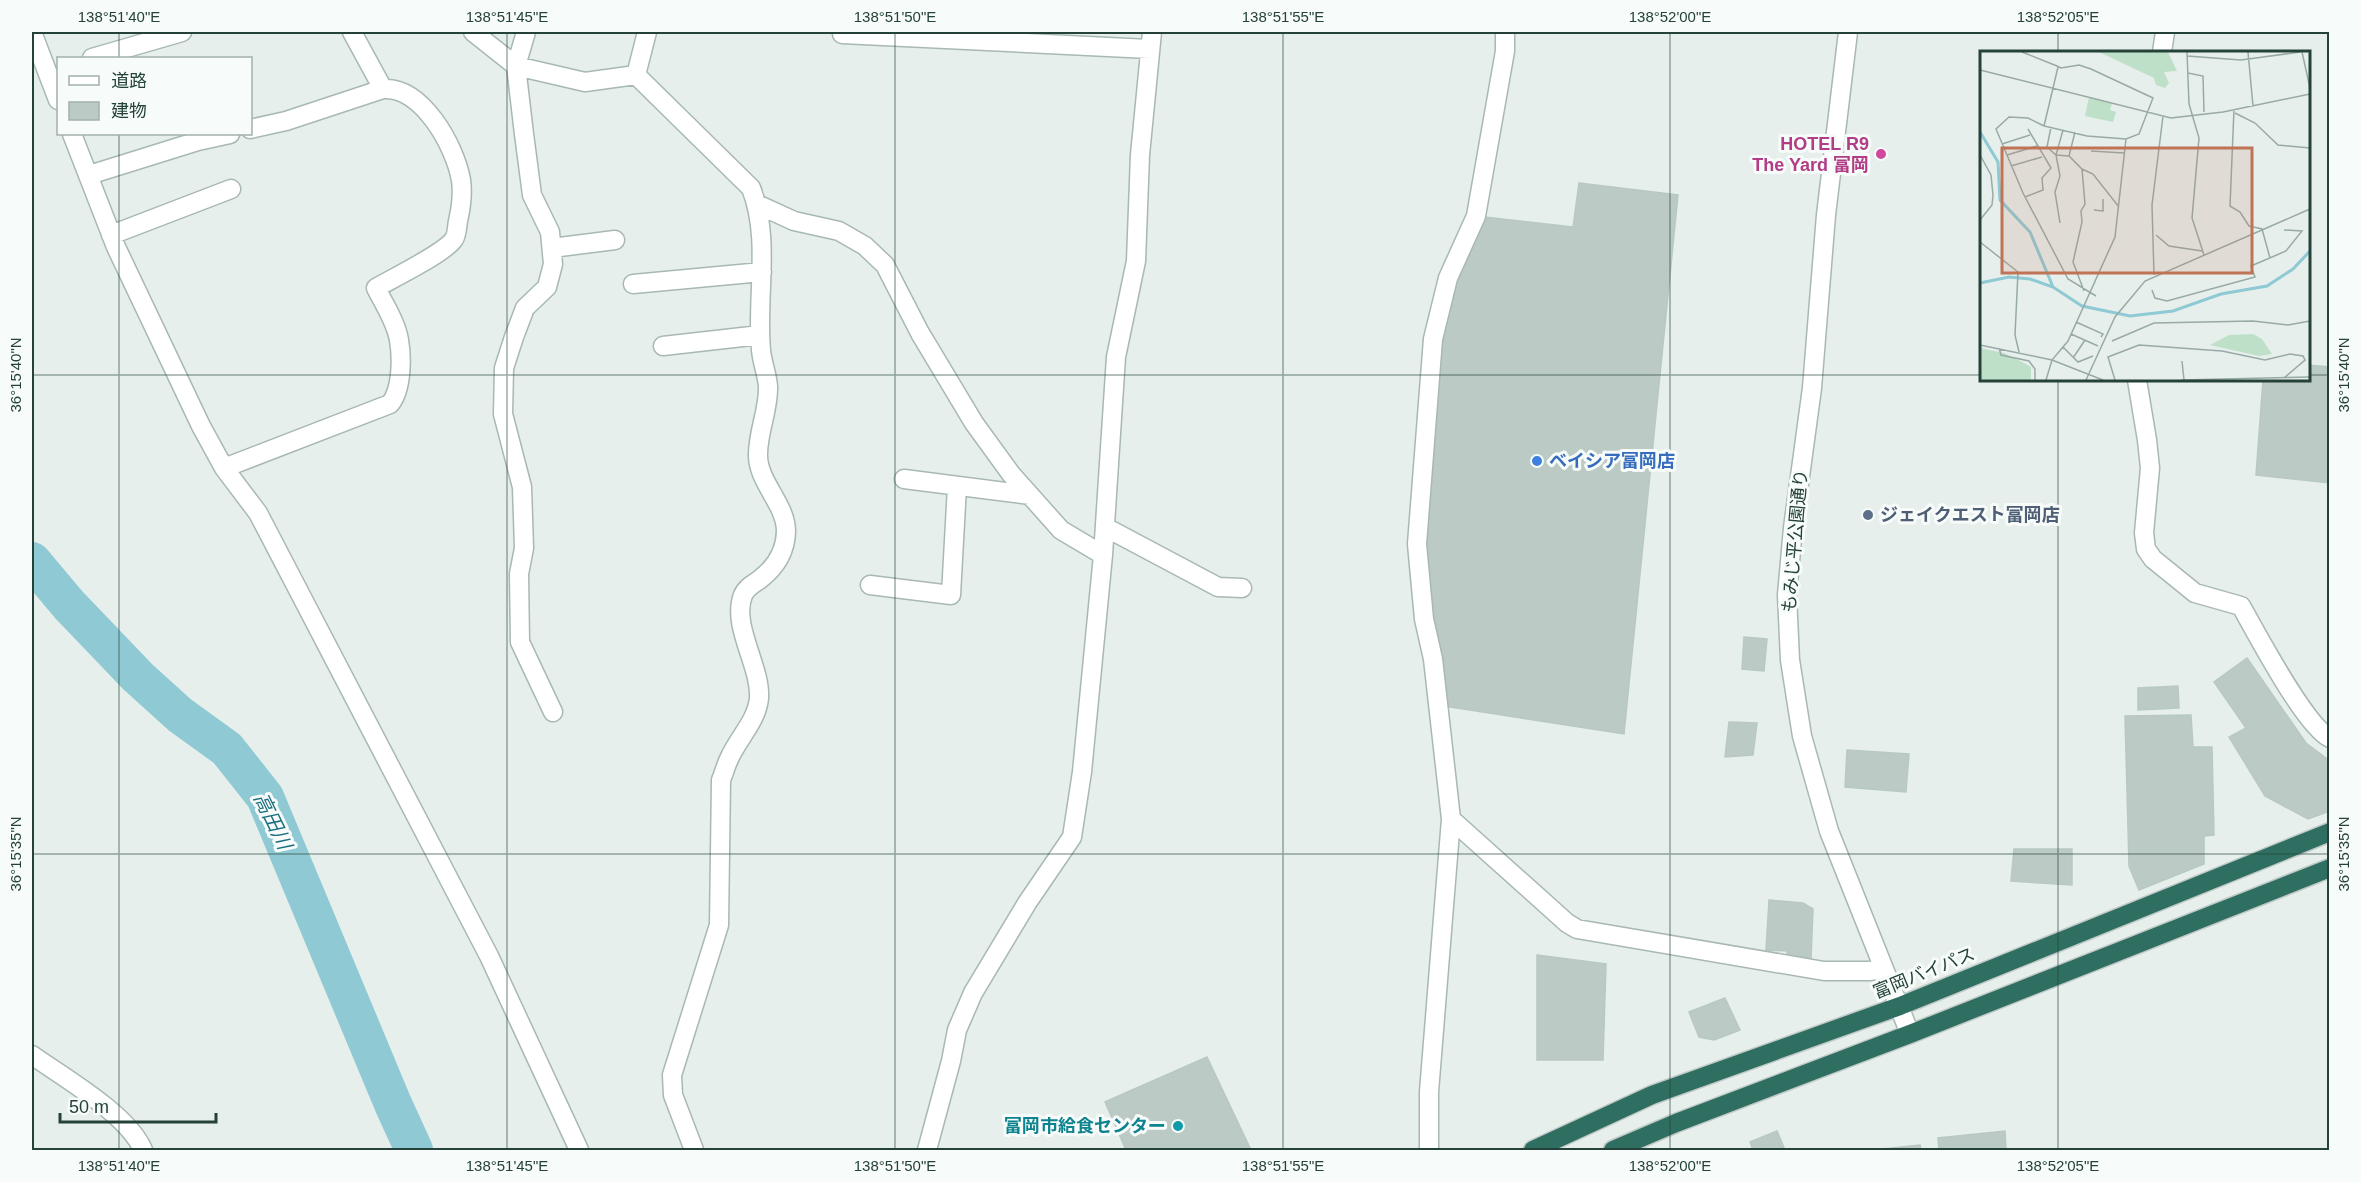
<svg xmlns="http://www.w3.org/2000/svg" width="2361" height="1182" font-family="Helvetica,'Noto Sans JP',sans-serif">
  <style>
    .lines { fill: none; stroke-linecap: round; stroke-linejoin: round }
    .river { stroke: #8ec9d4; stroke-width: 38 }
    .building { fill: #bbcac4; stroke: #b8c9c2; stroke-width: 1.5 }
    .minor-casing { stroke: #a8b8b2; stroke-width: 21 }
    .highway-casing { stroke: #c2cac8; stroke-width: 21 }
    .minor { stroke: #fff; stroke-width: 18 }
    .highway { stroke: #2f6f62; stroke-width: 18 }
    .ticks { fill: none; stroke: #24423a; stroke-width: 1.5; stroke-opacity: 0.45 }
    .hotel-dot { fill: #d1479c; stroke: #f7fbf9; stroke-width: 2 }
    .shop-dot { fill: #3f7fe0; stroke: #f7fbf9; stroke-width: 2 }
    .service-dot { fill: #5c6f8a; stroke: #f7fbf9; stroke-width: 2 }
    .culture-dot { fill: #0f9aa8; stroke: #f7fbf9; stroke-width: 2 }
    .labels { text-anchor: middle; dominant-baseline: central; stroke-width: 6; stroke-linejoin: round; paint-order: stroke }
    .hotel-label { font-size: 18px; font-weight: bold; fill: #b23c85; stroke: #f7fbf9; text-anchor: end }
    .shop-label { font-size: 18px; font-weight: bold; fill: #366cbe; stroke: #f7fbf9; text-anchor: start }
    .service-label { font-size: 18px; font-weight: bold; fill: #4e5e75; stroke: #f7fbf9; text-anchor: start }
    .street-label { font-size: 18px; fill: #24423a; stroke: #f7fbf9 }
    .culture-label { font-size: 18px; font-weight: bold; fill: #0d838f; stroke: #f7fbf9; text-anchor: end }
    .water-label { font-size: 20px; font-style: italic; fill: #1c6f80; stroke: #f7fbf9 }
    .inset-river { fill: none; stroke: #8ec9d4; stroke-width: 3 }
    .inset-road { fill: none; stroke: #98aaa4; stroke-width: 1.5 }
    .view { fill: #c07456; fill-opacity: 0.15; stroke: #c07456; stroke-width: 3 }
    .inset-edge { fill: none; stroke: #24423a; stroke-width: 3 }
    .neatline { fill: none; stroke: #24423a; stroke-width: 2 }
    .ticks-label { font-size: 15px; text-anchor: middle; fill: #24423a }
  </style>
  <rect width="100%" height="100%" fill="#e6efeb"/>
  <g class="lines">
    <path class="river" d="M32 561 69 605 138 677 180 715 227 749 265 797 393 1104 414 1150"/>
  </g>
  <path class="building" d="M1579 183 1678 195 1624 734 1438 705 1417 544 1448 278 1476 216 1573 227Z
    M2308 365 2330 367V483L2256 475 2263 380H2308Z
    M1744 637 1767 639 1764 671 1742 669Z
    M2247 658 2306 743 2330 761V811L2308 819 2265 796 2229 737 2246 728 2214 682Z
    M2178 686 2179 708 2138 710V688Z
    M2191 715 2193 747H2212L2214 835 2204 836V864L2139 890 2129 866 2125 716Z
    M1729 722 1757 723 1753 755 1725 757Z
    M1847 750 1909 754 1906 792 1845 787Z
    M2014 849H2072V885L2011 881Z
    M1769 900 1803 903 1813 909 1811 959 1787 957V951L1766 950Z
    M1537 955 1606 964 1603 1060H1537Z
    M1725 998 1740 1030 1714 1040 1699 1037 1689 1012Z
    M1207 1057 1251 1150H1126L1105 1102Z
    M1777 1131 1785 1150H1753L1750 1142Z
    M2005 1131 2006 1150H1939L1938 1138Z
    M1920 1145 1921 1150H1873Z"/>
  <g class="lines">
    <defs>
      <path id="minor" d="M32 32 58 100
        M352 32 383 89
        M473 32 516 66 585 82 636 75 751 188C771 239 756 297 761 350 762 362 767 374 768 386 769 409 758 431 758 454 757 481 785 503 786 530 786 551 775 568 759 580 753 584 746 588 743 595 731 626 761 666 759 698 757 721 738 738 729 759 726 765 724 773 721 780L719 925 672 1075 673 1095 694 1150
        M526 32 516 66 524 134 532 195 550 232 553 264 547 287 525 308 514 337 504 368 503 414 522 487 524 548 519 574 520 642 553 712
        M1848 32 1826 215 1812 388 1793 528 1787 595 1790 660 1802 736 1829 831 1910 1034
        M842 34 1149 49
        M2162 52 2165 32
        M92 58 182 32
        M636 75 647 32
        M72 134 116 247 201 426 224 468 258 513 489 956 579 1150
        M89 175 198 141 230 134
        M757 204 794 221 839 231 865 246 885 265 920 333 974 423 1011 474 1061 530 1103 555
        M111 235 231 189
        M552 248 615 240
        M633 284 762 272
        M663 346 760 335
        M2137 380 2147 440 2150 468 2144 533 2146 549 2153 559 2195 593 2241 606C2257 634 2305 726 2330 738
        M224 468 390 404C402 390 402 358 399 340 396 322 384 304 376 288 393 278 445 253 454 239 457 235 457 226 458 221 461 208 463 194 461 180 455 146 422 86 383 89L286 121 250 129
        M904 479 1030 495
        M1105 527 1218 587 1242 588
        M870 585 951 595 957 486
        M1451 819 1567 923 1577 929 1824 971H1869L1883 969
        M32 1055C64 1078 128 1114 143 1150
        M927 1150 951 1061 957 1030 973 993 1027 903 1072 837 1082 772 1103 555 1116 357 1136 261 1140 155 1152 32
        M1429 1150V1092L1451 819 1433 659 1424 619 1417 544 1433 339 1448 278 1476 216 1505 51V32"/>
      <path id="highway" d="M1533 1150 1652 1095 1900 1006 2330 832
        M1613 1150 1676 1123 1910 1034 2330 868"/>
    </defs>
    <use href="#minor" class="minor-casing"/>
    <use href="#highway" class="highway-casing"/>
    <use href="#minor" class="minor"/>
    <use href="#highway" class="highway"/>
  </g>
  <path class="ticks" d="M119 32V58M507 32V1150M895 32V1150M1283 32V1150M1670 32V1150M2058 32V52M119 134V1150M32 375H1982M2308 375H2330M2058 380V1150M32 854H2330"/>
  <circle class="hotel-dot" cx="1881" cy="154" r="6"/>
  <circle class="shop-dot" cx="1537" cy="461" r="6"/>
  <circle class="service-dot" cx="1868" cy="515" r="6"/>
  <circle class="culture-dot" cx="1178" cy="1126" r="6"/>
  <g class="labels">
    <g class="hotel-label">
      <text x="1869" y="144">HOTEL R9<tspan x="1869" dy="21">The Yard 富岡</tspan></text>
    </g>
    <g class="shop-label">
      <text x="1549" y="461">ベイシア富岡店</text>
    </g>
    <g class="service-label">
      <text x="1880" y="515">ジェイクエスト富岡店</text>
    </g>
    <g class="street-label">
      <text transform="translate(1795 541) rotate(-85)">もみじ平公園通り</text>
      <text transform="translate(1924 973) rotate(-22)">富岡バイパス</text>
    </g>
    <g class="culture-label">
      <text x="1166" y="1126">富岡市給食センター</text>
    </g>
    <g class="water-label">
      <text transform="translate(273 821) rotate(64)">高田川</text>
    </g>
  </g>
  <g transform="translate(1980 51)">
    <rect width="330" height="330" fill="#e6efeb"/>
    <path d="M119 1H188L197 20 184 21 189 32 185 37 176 34 174 27ZM109 46 132 52 130 59 136 61 133 71 105 65ZM273 283 282 288 292 303 279 305 230 294 249 284ZM0 297 24 302 46 313 51 316V329H0Z" fill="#bfe0c8"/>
    <path class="inset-river" d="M0 81 18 111 20 149 50 181 73 236M0 232 29 226 50 228 73 236 102 255 150 265 193 260 241 243 287 235 313 218 330 200"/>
    <path class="inset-road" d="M42 1 77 15 81 17 99 14 111 18 173 47 159 83 146 88 107 85 64 75 78 16M207 1 209 53 219 87 212 167 224 204M268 1 273 55M322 1 330 37M207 5 261 9 320 1M0 19 191 67 243 61 330 43M208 22 223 25 224 61M254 58 250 155 260 161 269 175 282 178 290 207M255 62 275 72 298 94 330 97M64 75 48 67 29 66 16 78 43 142 88 228 116 245M71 76 67 96 76 104 89 105 102 118 113 123 139 156M22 93 50 84M111 100 144 102M0 104 11 124 13 144 12 154 0 169M27 104 57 95M89 105 95 81M31 115 62 106M102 118 105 153 101 160 102 171 93 211 104 240M45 146 63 139 62 127 71 117 48 78M114 159 123 160V148M80 172 75 141 80 125 76 104 83 79M176 184 189 195 222 200M0 191 38 221 35 284 39 301M174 224 172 154 183 65M172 239 175 247 187 250 275 226 271 215 306 200 322 180 304 179M96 271 123 283 121 286M91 283 118 295M132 290 174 272 273 270 308 274 330 270M0 294 72 309 123 329M83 296 98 311 113 305M19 297 21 304 49 310 55 318V329M93 307 105 289M202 310 204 329M66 329 72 309 88 290 135 186 146 88M106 329 135 266 165 230 330 158M135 329 128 306 159 294 242 300 285 309 310 303 323 305 325 309 304 327M201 329 330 326"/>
    <path class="view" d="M22 97H272V222H22Z"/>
    <rect width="330" height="330" class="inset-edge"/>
  </g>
  <rect width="2361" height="1182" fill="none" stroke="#f7fbf9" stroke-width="66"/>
  <rect x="57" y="57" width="195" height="78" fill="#f7fbf9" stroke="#a3b1ad" stroke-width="1.5"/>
  <rect x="69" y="76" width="30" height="9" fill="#ffffff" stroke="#a3b1ad" stroke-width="1.5"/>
  <text x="111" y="87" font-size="18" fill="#24423a">道路</text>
  <rect x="69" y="102" width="30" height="18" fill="#bbcac4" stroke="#a3b1ad" stroke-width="1.5"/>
  <text x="111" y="117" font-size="18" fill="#24423a">建物</text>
  <path d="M60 1113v9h156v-9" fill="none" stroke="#24423a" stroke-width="3"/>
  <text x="69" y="1113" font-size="18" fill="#24423a" stroke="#f7fbf9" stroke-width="4.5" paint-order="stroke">50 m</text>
  <rect x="33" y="33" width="2295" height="1116" class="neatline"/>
  <g class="ticks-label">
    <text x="119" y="22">138°51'40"E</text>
    <text x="507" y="22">138°51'45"E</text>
    <text x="895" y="22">138°51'50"E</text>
    <text x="1283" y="22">138°51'55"E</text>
    <text x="1670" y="22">138°52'00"E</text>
    <text x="2058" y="22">138°52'05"E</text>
    <text transform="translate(16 375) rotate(-90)" y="5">36°15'40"N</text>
    <text transform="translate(2344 375) rotate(-90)" y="5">36°15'40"N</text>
    <text transform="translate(16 854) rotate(-90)" y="5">36°15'35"N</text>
    <text transform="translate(2344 854) rotate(-90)" y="5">36°15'35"N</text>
    <text x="119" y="1171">138°51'40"E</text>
    <text x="507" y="1171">138°51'45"E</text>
    <text x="895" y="1171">138°51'50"E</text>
    <text x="1283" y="1171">138°51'55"E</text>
    <text x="1670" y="1171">138°52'00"E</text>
    <text x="2058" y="1171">138°52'05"E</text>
  </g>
</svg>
